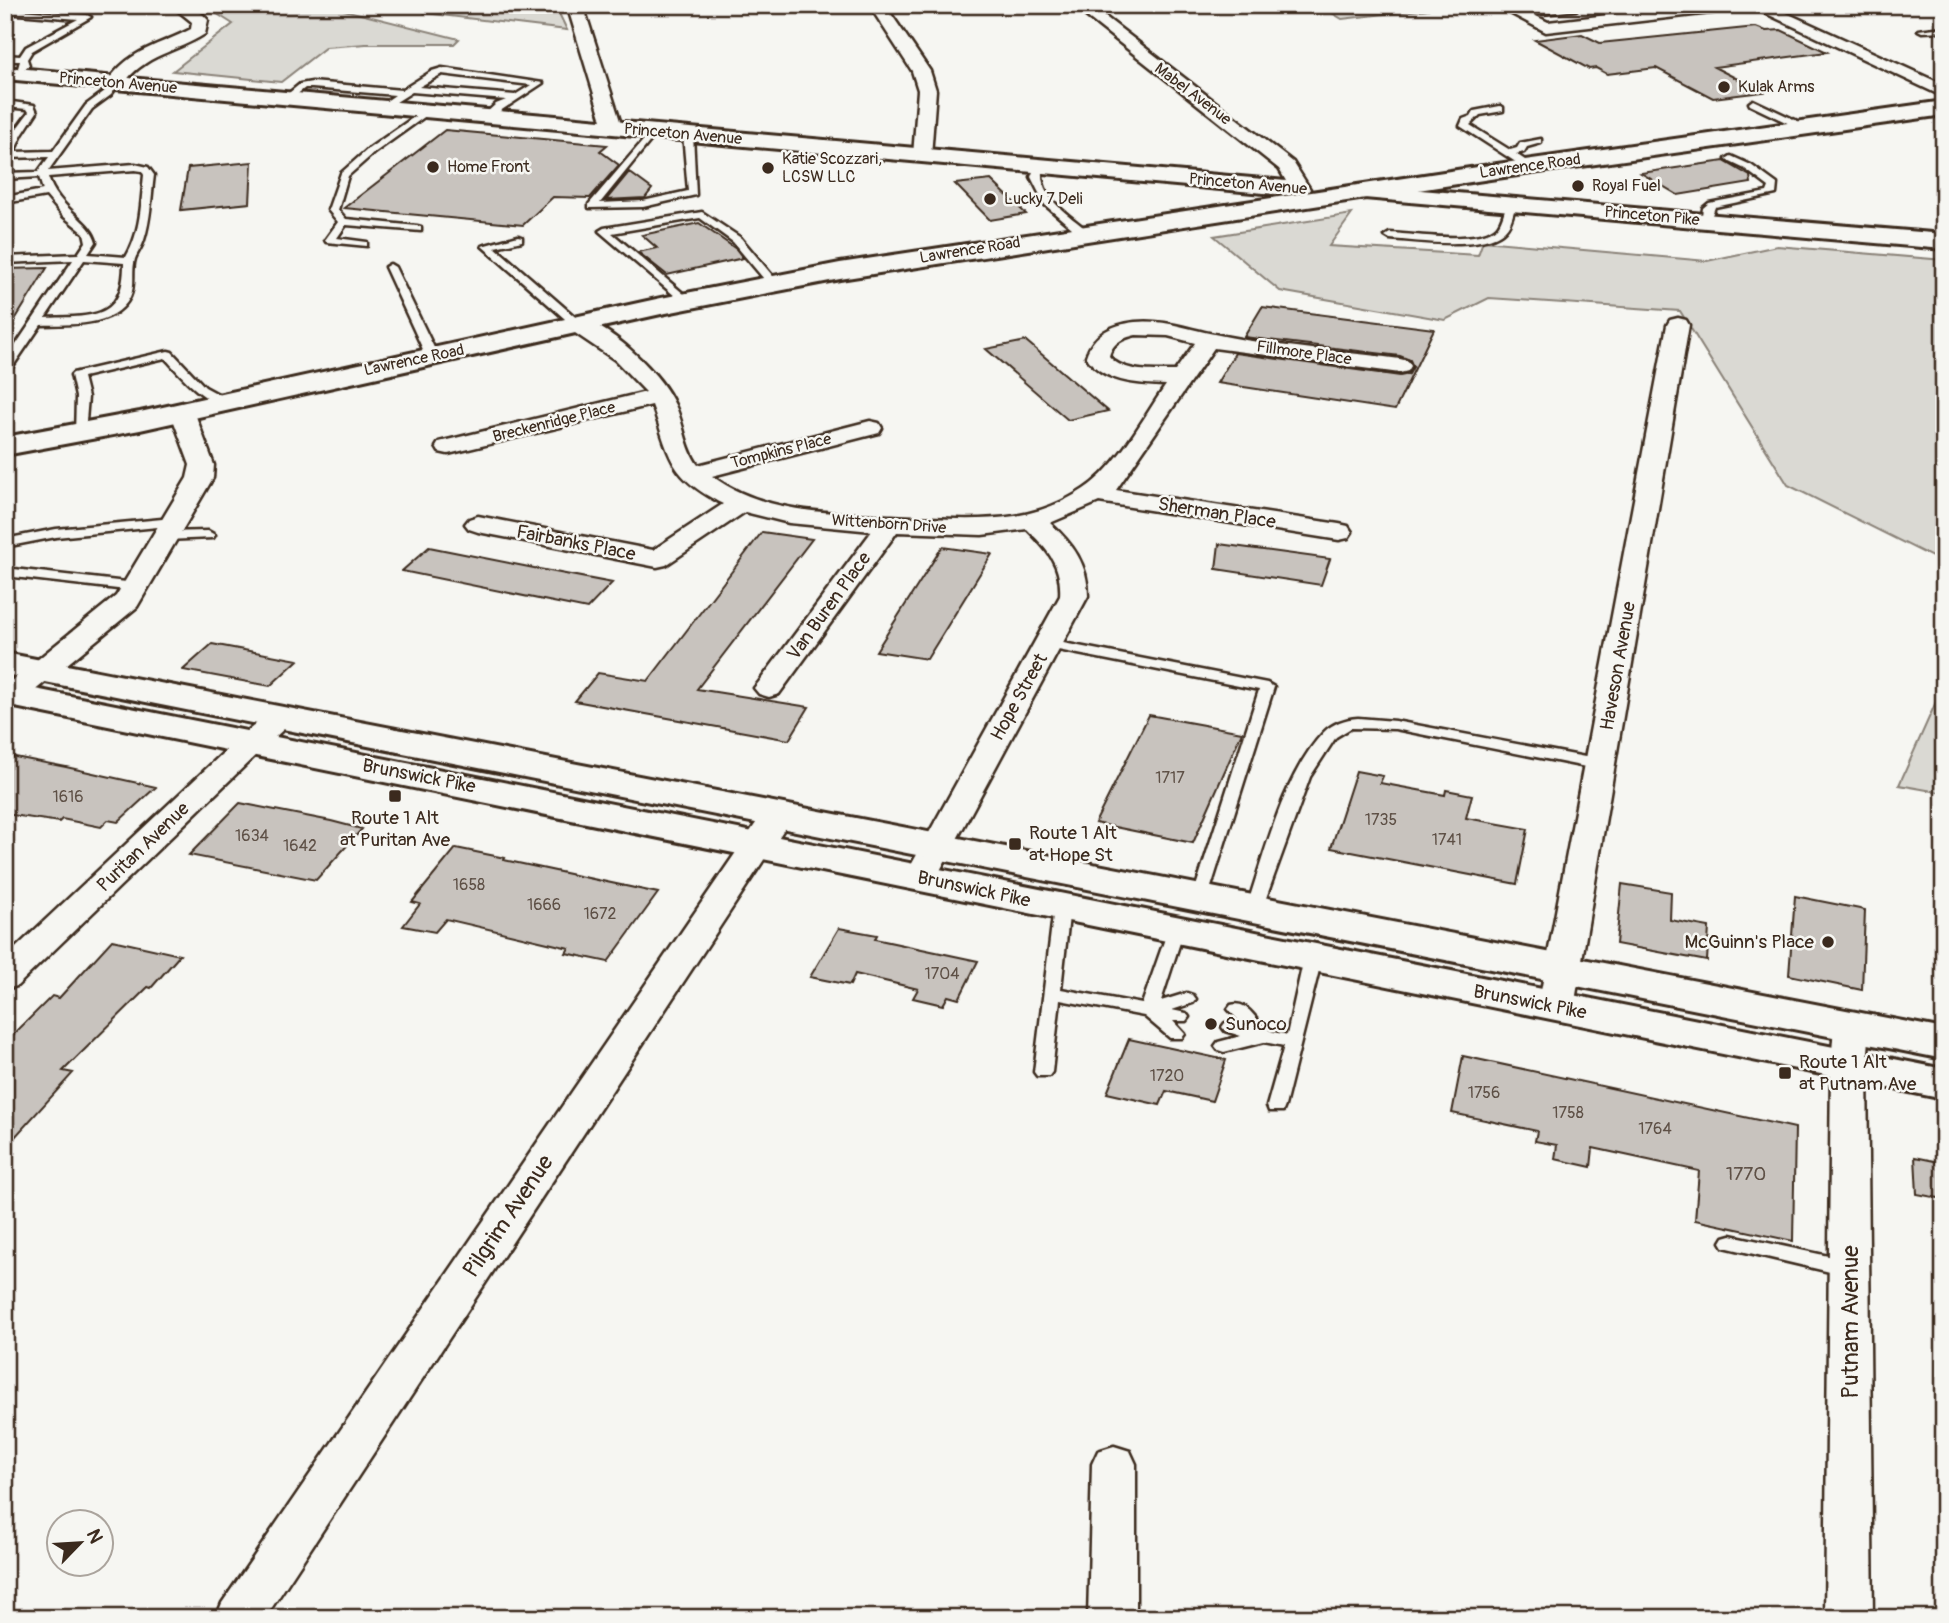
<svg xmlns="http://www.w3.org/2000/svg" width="1949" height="1623" font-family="Pangolin,sans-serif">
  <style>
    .green { fill: #dad9d3; stroke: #8a8278; stroke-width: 2 }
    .building { fill: #c8c3be; stroke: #3b2a1e; stroke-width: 2 }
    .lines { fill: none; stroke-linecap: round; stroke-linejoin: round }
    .service-casing { stroke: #3b2a1e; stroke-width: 5 }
    .minor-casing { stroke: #3b2a1e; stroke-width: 5 }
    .secondary-casing { stroke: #3b2a1e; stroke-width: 6 }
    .primary-casing { stroke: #3b2a1e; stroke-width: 6 }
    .service { fill: #f6f6f2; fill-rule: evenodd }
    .minor { fill: #f6f6f2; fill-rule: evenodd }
    .secondary { fill: #f6f6f2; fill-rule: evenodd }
    .primary { fill: #f6f6f2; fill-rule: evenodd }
    .poi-dot { fill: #3b2a1e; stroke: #f6f6f2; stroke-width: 2.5 }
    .labels { text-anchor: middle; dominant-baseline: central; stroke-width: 5; stroke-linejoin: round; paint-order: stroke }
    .far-street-label { font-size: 16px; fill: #3b2a1e; stroke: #f6f6f2 }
    .far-poi-label { font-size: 16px; fill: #3b2a1e; stroke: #f6f6f2; text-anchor: start }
    .number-label { font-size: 16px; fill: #5e5046 }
    .street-label { font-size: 19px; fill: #3b2a1e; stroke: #f6f6f2 }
    .poi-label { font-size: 19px; fill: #3b2a1e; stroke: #f6f6f2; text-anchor: start }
    .near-number-label { font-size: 19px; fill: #5e5046 }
    .near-street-label { font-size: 23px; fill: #3b2a1e; stroke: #f6f6f2 }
  </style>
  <rect width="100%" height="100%" fill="#f6f6f2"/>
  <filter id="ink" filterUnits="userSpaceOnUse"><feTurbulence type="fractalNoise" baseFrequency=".0143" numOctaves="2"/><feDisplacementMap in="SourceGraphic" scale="14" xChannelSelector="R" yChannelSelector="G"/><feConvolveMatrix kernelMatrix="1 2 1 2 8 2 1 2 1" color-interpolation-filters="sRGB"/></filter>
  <g filter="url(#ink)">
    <path class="green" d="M203 5H343L344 10 459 39 454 44H366L326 47 281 82 173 71 233 24Z
      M428 5H481L479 7 555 5 567 30 424 13Z
      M1319 5H1420L1427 9 1342 19Z
      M1352 214 1329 246 1478 255 1483 241 1707 261 1777 246 1944 260V563L1788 485 1680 311 1489 298 1445 320 1280 291 1214 236Z
      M1944 684V793L1899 785Z"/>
    <path class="building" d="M1756 27 1766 31 1781 30 1827 52 1714 67 1763 92 1713 98 1656 68 1607 74 1596 68 1589 69 1535 40 1582 34 1600 43Z
      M445 130 607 145 600 151 619 165 590 198 553 197 523 225 344 208Z
      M1724 161 1750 176 1751 183 1678 195 1641 173Z
      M252 162 250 203 181 210 188 168Z
      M629 172 652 189 645 198 606 200Z
      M991 180 1026 214 990 220 955 184Z
      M699 223 736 249 743 258 667 275 638 252 657 248 642 235Z
      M47 268 5 336V269Z
      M1262 307 1434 329 1395 410 1217 383 1235 353 1400 376 1409 374 1413 367 1410 360 1400 356 1244 337Z
      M1026 341 1108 411 1068 420 986 349Z
      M762 532 812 539 697 689 809 707 789 740 575 701 598 673 648 681Z
      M1219 544 1330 559 1321 585 1216 569Z
      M429 547 534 568 612 583 587 609 402 571Z
      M942 547 992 554 927 659 876 651Z
      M212 644 298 660 270 686 183 670Z
      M1149 715 1242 732 1193 843 1095 823Z
      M5 755 66 767 156 787 118 822 108 820 101 827 62 819 59 822 5 814Z
      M1356 771 1383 776 1380 783 1445 795 1446 790 1472 795 1466 818 1528 829 1517 884 1331 848Z
      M240 803 331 821 362 829 316 880 189 855Z
      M456 848 505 858 504 860 658 893 608 962 566 953 569 948 446 919 435 932 403 926 420 904 412 902Z
      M1622 884 1671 892 1670 920 1709 927 1707 961 1616 944Z
      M1795 896 1865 910 1862 990 1789 975Z
      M839 928 877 935 875 939 978 961 959 999 948 996 943 1005 913 998 918 989 855 974 850 985 810 977Z
      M112 940 180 955 151 988 148 987 63 1071 73 1073 5 1148V1043L52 996 59 998Z
      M1129 1039 1226 1060 1212 1101 1166 1091 1160 1105 1107 1093Z
      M1463 1056 1795 1128 1793 1241 1695 1220 1699 1171 1593 1148 1591 1167 1555 1159 1557 1145 1535 1141 1537 1131 1452 1113Z
      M1915 1157 1944 1163V1199L1917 1194Z"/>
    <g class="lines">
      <defs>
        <path id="service" d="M5 9 87 15 91 17 32 51 27 59 29 65 22 71 18 68 20 61H5V55L20 56 26 47 78 19 5 13Z
          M1944 27V31L1922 32 1918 30Z
          M442 68 543 83 488 119 483 116 485 114 496 104 506 100 412 92 385 109 381 106 382 104 395 95 312 88H305L291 99 284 97 300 84 312 82 402 90 432 71ZM442 74 531 85 515 95 419 87Z
          M113 80 120 82 111 95 92 109 48 171 135 164 148 167 154 175C151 197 151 219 144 240 142 247 137 253 135 259 131 272 136 284 130 297 115 328 69 324 41 325L9 372 5 373V361L73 260 5 263V257L78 254 86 242 84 233 63 216 46 196 5 203V197L43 190 39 177 5 179V173L38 172 49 157 5 158C5 141 19 126 29 112L27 109 5 107V101L34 105 37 112 22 135 14 152 53 151 86 105 105 91ZM135 170 142 171 144 175C141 203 141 232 126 257L88 254 96 242C92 221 57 208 48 177ZM84 260 124 263C124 321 92 316 45 318Z
          M1753 100 1806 125 1808 127 1800 129 1750 105 1749 103Z
          M1500 106 1503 107V111L1480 115 1470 125 1510 150 1517 148 1520 143 1541 139V143L1527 147 1524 152 1516 154 1531 164V168H1525L1460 126 1463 119 1471 116 1474 111Z
          M427 108 434 110 374 153 348 176 338 210 346 219 417 226 421 227V231L346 225 337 238 367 242V246L326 242 325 240 338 222 328 210 341 173 368 149Z
          M653 129 658 132 656 134 600 203 643 201 688 191 683 134 688 131 693 134 696 195 643 207 589 208V204Z
          M1731 156 1751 165 1777 184 1776 194 1715 207 1709 223H1701L1703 208 1709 203 1767 192 1769 187 1745 169 1728 161 1726 159Z
          M1041 165 1049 167 1042 172C1040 198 1069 215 1087 230V234H1079L1045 205 1031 177 1034 169Z
          M1508 202 1516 204C1513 213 1512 223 1505 230 1486 251 1417 241 1390 239L1385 236 1390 233C1414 234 1480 245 1497 227 1503 221 1504 209 1508 202Z
          M702 212 741 238 777 281V285H769L733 242 700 218 612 233 691 300 682 302 599 231 604 228Z
          M518 236 522 237V241L495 247 581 322V326H573L482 246Z
          M390 264 395 267 438 356 436 358 426 356 385 267Z
          M168 351 172 352 205 387 229 400V404C206 407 180 374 165 358L83 377 88 397 85 433 83 436H75L76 397 71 375 73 373Z
          M173 518 178 519V525L56 537 5 547V539L56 529Z
          M208 531 215 535 213 538 165 540 158 536 165 532Z
          M5 568 135 583 142 587 135 591 5 576Z
          M1048 640 1267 683 1274 687 1206 903H1194L1192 899 1259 690 1043 647 1041 644 1043 641Z
          M1358 718 1395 721 1601 760 1609 765 1601 770 1395 729 1351 728 1336 737 1310 777 1262 909 1254 914 1248 913 1246 909C1265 854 1283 775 1324 732 1333 723 1345 719 1358 718Z
          M1062 902 1070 907 1061 989 1142 1004 1168 930 1170 926H1182L1184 930 1161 1001 1187 993 1193 995 1196 999 1193 1003 1172 1010 1186 1013 1189 1017 1186 1021H1173L1185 1034 1182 1038H1170L1144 1016 1060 1000 1052 1072 1049 1076H1037L1034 1072 1054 907Z
          M1313 952 1322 958 1285 1106 1283 1111H1269L1267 1106 1284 1046 1264 1042 1224 1052 1218 1050 1215 1046 1218 1042 1241 1036 1225 1031 1222 1027 1225 1023 1231 1021 1242 1024 1228 1009 1231 1005C1249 1000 1255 1022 1269 1030 1273 1033 1281 1033 1287 1035L1304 958Z
          M1731 1235 1847 1260 1854 1263 1857 1268 1854 1273 1847 1276 1724 1247 1721 1242 1724 1237Z"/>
        <path id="minor" d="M171 5C187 5 197 7 208 20L205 34C176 53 145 53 122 86H110L107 82C131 48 159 46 191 29L192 22Z
          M567 5H583L622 127 619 131H607L604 127Z
          M869 5H885L930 71 936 90 931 156 929 160 922 162 913 156 918 90 912 71Z
          M1072 5H1090L1293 162 1310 189 1307 193H1293L1279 169Z
          M1533 5H1584L1576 10 1534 15 1548 22 1693 5H1745L1737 10 1546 32 1508 12 1510 9Z
          M1748 5H1769L1944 85V97Z
          M577 317C611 326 662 374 675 405 684 424 685 448 698 465L870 421 879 423 882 428 879 433 712 476C764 514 831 513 892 516 933 518 974 522 1015 516 1039 512 1063 503 1084 489 1117 468 1143 418 1166 385 1137 384 1101 382 1086 356 1094 333 1112 325 1135 322 1163 319 1188 329 1214 334 1275 347 1339 351 1400 359L1408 361 1411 366 1408 371 1400 373 1214 348 1116 490 1339 524 1348 526 1352 532 1348 538 1339 540 1099 502 1050 523C1073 544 1088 564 1088 596L936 878 932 885 920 888 908 885 904 878 1060 596C1062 565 1048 550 1027 529L982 535 897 532 779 694 769 697 759 694 754 688 759 682 872 531 789 523 745 512 666 565 657 567 478 532 469 529 465 524 469 519 478 516 653 550 723 504C668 476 671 458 652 405L448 454 439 452 436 447 439 442 646 392 615 360 569 329 566 324 569 319ZM1136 335 1168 336 1195 343 1175 371C1155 371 1122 373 1109 356 1113 342 1123 338 1136 335Z
          M1678 318 1686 320 1689 325 1574 1007 1568 1015 1556 1019 1544 1015 1538 1007 1667 325 1670 320Z
          M182 404 190 406 194 411 214 465 213 478 137 607 22 701 5 702V686L116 596 187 478 190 465 170 411 174 406Z
          M282 708 292 711 297 717 262 749 17 986 5 989V958L240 737 272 711Z
          M778 805 789 807 794 814 265 1618H216L222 1603 767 807Z
          M1852 1014 1865 1018 1870 1026 1867 1065 1873 1618H1825L1831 1065 1834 1026 1839 1018Z
          M1114 1446 1130 1451 1136 1464V1618H1088L1092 1464 1098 1451Z"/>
        <path id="secondary" d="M1361 185 1944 234V249L1353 197 1349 192 1353 187Z"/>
        <path id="primary" d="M5 67 1286 181 1294 183 1298 188 1294 193 1286 195 5 79Z
          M1944 101V115L1490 179 840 279 661 314 140 430 5 455V437L140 412 661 298 840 263 1490 165Z
          M5 653 1944 1029V1059L5 674Z
          M5 683 1944 1069V1099L5 705Z"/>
      </defs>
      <use href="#service" class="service-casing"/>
      <use href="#minor" class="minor-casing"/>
      <use href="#secondary" class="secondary-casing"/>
      <use href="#primary" class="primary-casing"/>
      <use href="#service" class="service"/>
      <use href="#minor" class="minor"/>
      <use href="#secondary" class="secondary"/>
      <use href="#primary" class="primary"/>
    </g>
  </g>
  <g class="poi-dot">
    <circle cx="1724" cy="87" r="7"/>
    <circle cx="433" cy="167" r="7"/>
    <circle cx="768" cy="168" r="7"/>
    <circle cx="1578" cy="186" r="7"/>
    <circle cx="990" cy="199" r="7"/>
    <rect x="388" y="789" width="14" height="14" rx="3.5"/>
    <rect x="1008" y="837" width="14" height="14" rx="3.5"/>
    <circle cx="1828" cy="942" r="7"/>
    <circle cx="1211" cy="1024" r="7"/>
    <rect x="1778" y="1066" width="14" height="14" rx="3.5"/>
  </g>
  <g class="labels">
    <g class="far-street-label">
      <text transform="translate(118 83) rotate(5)">Princeton Avenue</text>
      <text transform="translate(1193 94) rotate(37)">Mabel Avenue</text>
      <text transform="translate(683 134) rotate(5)">Princeton Avenue</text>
      <text transform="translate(1530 166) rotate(-8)">Lawrence Road</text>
      <text transform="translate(1248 184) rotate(5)">Princeton Avenue</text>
      <text transform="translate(1652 216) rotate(5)">Princeton Pike</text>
      <text transform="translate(970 250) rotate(-9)">Lawrence Road</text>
      <text transform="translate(1304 353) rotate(8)">Fillmore Place</text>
      <text transform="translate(414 360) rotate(-12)">Lawrence Road</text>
      <text transform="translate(554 422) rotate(-14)">Breckenridge Place</text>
      <text transform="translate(781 451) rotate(-14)">Tompkins Place</text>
      <text transform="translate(889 524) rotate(4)">Wittenborn Drive</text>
    </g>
    <g class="far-poi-label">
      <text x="1738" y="87">Kulak Arms</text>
      <text x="782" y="159">Katie Scozzari,<tspan x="782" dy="18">LCSW LLC</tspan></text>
      <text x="447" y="167">Home Front</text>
      <text x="1592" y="186">Royal Fuel</text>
      <text x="1004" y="199">Lucky 7 Deli</text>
    </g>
    <g class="number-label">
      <text x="1170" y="778">1717</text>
      <text x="68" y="797">1616</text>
      <text x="1381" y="820">1735</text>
      <text x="252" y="836">1634</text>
      <text x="1447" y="840">1741</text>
      <text x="300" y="846">1642</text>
      <text x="469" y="885">1658</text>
      <text x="544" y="905">1666</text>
      <text x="600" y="914">1672</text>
      <text x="942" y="974">1704</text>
      <text x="1167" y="1076">1720</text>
      <text x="1484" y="1093">1756</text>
      <text x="1568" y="1113">1758</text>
      <text x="1655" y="1129">1764</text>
    </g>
    <g class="street-label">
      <text transform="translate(1217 513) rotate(9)">Sherman Place</text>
      <text transform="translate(576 543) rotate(11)">Fairbanks Place</text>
      <text transform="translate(829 606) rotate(-54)">Van Buren Place</text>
      <text transform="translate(1618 666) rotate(-80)">Haveson Avenue</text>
      <text transform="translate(1019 697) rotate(-61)">Hope Street</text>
      <text transform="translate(419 776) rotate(11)">Brunswick Pike</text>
      <text transform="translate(143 847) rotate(-44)">Puritan Avenue</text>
      <text transform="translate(974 889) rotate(12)">Brunswick Pike</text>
      <text transform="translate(1530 1002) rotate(11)">Brunswick Pike</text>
    </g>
    <g class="poi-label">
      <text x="395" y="818" text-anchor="middle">Route 1 Alt<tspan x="395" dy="22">at Puritan Ave</tspan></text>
      <text x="1029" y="833">Route 1 Alt<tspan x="1029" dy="22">at Hope St</tspan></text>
      <text x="1814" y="942" text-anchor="end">McGuinn's Place</text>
      <text x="1225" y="1024">Sunoco</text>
      <text x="1799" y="1062">Route 1 Alt<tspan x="1799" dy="22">at Putnam Ave</tspan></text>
    </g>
    <g class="near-number-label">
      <text x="1746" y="1174">1770</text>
    </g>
    <g class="near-street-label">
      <text transform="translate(508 1216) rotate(-56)">Pilgrim Avenue</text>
      <text transform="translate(1850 1322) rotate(-90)">Putnam Avenue</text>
    </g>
  </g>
  <rect width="1949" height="1623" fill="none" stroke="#f6f6f2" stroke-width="28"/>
  <rect x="14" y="14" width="1921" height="1595" fill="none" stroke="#3b2a1e" stroke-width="2.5" filter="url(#ink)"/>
  <g transform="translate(80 1543) rotate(65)"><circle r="33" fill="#f6f6f2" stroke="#aba49d" stroke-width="2"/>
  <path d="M0-5L12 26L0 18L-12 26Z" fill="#3b2a1e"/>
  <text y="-10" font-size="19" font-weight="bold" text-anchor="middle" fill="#3b2a1e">N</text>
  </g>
</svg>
